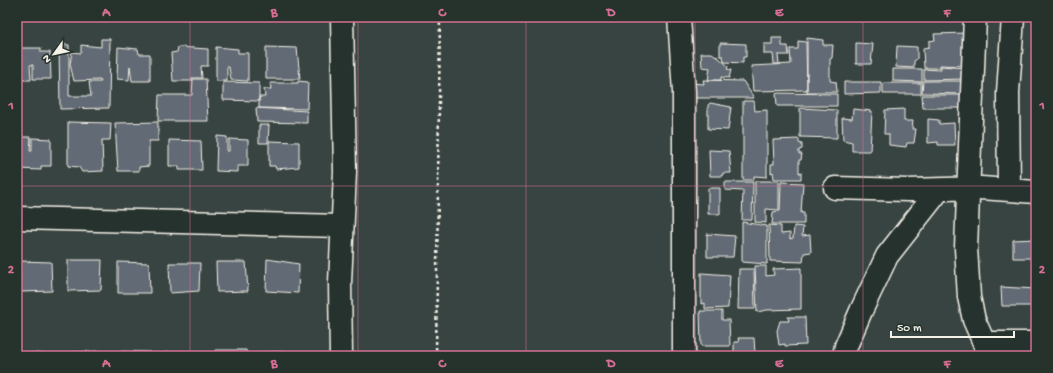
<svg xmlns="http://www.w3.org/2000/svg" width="1053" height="373" font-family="'Gochi Hand',sans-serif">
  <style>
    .building { fill: #626a74; stroke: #f4f1e8 }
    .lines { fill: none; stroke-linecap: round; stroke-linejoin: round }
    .minor-casing { stroke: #f4f1e8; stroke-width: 25 }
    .path { stroke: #f4f1e8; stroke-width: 2.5; stroke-dasharray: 3 3; stroke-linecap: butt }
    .minor { stroke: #26332d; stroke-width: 22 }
    .grid { fill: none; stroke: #d66f93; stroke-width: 1; stroke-opacity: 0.55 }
    .neatline { fill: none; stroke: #d66f93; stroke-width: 1.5 }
    .grid-label { font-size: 13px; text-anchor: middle; font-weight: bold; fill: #d66f93 }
  </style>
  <rect width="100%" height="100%" fill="#384442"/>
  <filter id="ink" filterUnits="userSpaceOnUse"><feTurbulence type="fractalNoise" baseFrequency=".025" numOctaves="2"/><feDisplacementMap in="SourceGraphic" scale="8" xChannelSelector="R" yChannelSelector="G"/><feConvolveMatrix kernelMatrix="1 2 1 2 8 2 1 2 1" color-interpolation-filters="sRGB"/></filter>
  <g filter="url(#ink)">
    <path class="building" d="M966 33 965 66 940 65V68H924L923 48 929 47V41L935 40 934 34Z
      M772 38H782V46H788L789 55H778L779 64H774L773 54H764V44H772Z
      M807 38 823 40V45H833L832 58 830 59V81L836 82 837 92H807Z
      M101 39H110L109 108 60 109 59 44 69 45V96H91L89 82H101L100 80 74 81 70 64 72 52 81 53V45L101 47Z
      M798 41 806 42 807 90 753 91 751 66 791 64 790 49H798Z
      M720 43 746 44V57H743V63L724 62 723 56H720Z
      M856 43 873 44 871 64H856Z
      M897 46 917 47V59L914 61V68L896 67Z
      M118 47 138 49 139 54H150V81H132L130 66 129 80 117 79Z
      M178 47 208 49V66H201L202 78H192V81H173L171 53 177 52Z
      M216 47 238 49V53H248V81L231 80 229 67H227V81H216Z
      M266 47 297 48 300 79H266Z
      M20 48H41V52H50L51 79H33V65H30L31 80H20Z
      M701 53H712L719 58 728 66 727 69 731 70 729 78 721 77V80H708L710 68 702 67Z
      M941 66 965 68V79L924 80V69L941 70Z
      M893 69H922V82L893 81Z
      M193 79H206L208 121H158L159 95H192Z
      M703 80 743 81 754 98H694L691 83 704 84Z
      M298 81 308 82 307 109 259 108V97H265L264 89H271L270 83H298Z
      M923 81H965L964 94 922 93Z
      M223 82 259 83V101L223 100Z
      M844 82H881V93L844 94Z
      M883 83H921V94H883Z
      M776 93 837 94V106H777Z
      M922 95H964V108H923Z
      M743 101H754L755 111 767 110V177L754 176V180H743Z
      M710 103 731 107 728 130 708 129V105Z
      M256 108 307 111V123L257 122Z
      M800 108 837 110V138L800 137Z
      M853 109 872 111 870 151H852V142L843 140 842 118 852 119Z
      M904 109V121H913L912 129H916L914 143H907L906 147 889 145V134H884L885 110Z
      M928 119 939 120V124L954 123 955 145H938V142L928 143Z
      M68 122 111 123 110 140H102L103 171 82 172 79 167 68 166Z
      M158 122V141H149V166L139 167V171H118L115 123Z
      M259 125H269L268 143H259Z
      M217 136 227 137V151H229V139L248 140V166H238V172L216 171Z
      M19 137H31L30 151H32V138L51 139V166H41V170L18 169Z
      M799 139V143L802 144V149L799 150V154H802L801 160H799V173L801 172V179H774L773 172 771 173V164H774L773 140Z
      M169 140 201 141 202 170H179V166H169Z
      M269 141 299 142V167L276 169 275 166H269Z
      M709 150 729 151 731 173H723L722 176H710Z
      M755 181H779V210L766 209V223L755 222Z
      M725 182H753L752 220H742L743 191 725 190Z
      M781 182 803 183 801 213H804V224H772L773 212 780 211Z
      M708 188H720V214H708Z
      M742 222 767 226V264L742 262Z
      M769 225 781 226V234L790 233V239L793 238 794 226 803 227 802 236 810 235 811 252 804 253 803 262 770 261Z
      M707 234 735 236 733 257H707Z
      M1036 239V258H1013V240Z
      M267 259 299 264 298 293 266 291Z
      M68 260H102L101 290 68 291Z
      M19 261 51 262 52 291 21 292Z
      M118 262 149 263 150 293H118Z
      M216 262H246L248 291 217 292Z
      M169 263H200L199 291 170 293Z
      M755 266H766V276L774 275 773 269 801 268V309L767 310 757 312Z
      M739 269H754L755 309H738Z
      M701 273 730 275 728 308 705 309V303L701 304Z
      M1001 287 1036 289V306H1002Z
      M700 311H722V320H729L730 346H701Z
      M788 317H805L806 345 785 346V344L779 345 777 331 780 321H789Z
      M738 338H754L755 354 734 355V342H739Z
      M215 350H246L247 356H215Z
      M101 351V356H70V352Z
      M116 351 150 352V356H116Z
      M297 351V356H266V352Z
      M18 352 50 354V356H18Z
      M166 352H199V356H166Z"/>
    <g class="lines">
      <defs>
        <path id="minor" d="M679 17 684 92V356
          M975 17 966 248 969 297 974 320 990 356
          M835 188 908 190 981 188 1036 192
          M1009 189 1008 93 1013 17
          M17 218 342 226
          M984 343H1036
          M341 356 340 283 345 172 342 17
          M844 356 846 346 861 311 887 256 939 190"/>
      </defs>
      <use href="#minor" class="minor-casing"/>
      <path class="path" d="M436 356 440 17"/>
      <use href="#minor" class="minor"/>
    </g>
  </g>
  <path class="grid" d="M190 17V356M358 17V356M526 17V356M695 17V356M863 17V356M17 186H1036"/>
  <rect width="1053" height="373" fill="none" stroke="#26332d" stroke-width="44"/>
  <g transform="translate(54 54) rotate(237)" stroke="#26332d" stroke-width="3" paint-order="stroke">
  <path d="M0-3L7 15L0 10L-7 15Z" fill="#f4f1e8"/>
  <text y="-6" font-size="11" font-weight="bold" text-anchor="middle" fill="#f4f1e8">N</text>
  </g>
  <path d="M891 331v6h123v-6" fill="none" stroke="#f4f1e8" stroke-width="2"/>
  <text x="897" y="331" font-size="12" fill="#f4f1e8" stroke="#26332d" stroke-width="3" paint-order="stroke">50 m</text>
  <rect x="22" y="22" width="1009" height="329" class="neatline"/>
  <g class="grid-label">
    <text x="106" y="16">A</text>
    <text x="274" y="16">B</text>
    <text x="442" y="16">C</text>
    <text x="611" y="16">D</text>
    <text x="779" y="16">E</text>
    <text x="947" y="16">F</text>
    <text x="11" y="109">1</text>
    <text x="1042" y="109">1</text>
    <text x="11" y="273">2</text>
    <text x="1042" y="273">2</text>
    <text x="106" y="367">A</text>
    <text x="274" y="367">B</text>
    <text x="442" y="367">C</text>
    <text x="611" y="367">D</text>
    <text x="779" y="367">E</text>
    <text x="947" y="367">F</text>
  </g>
</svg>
